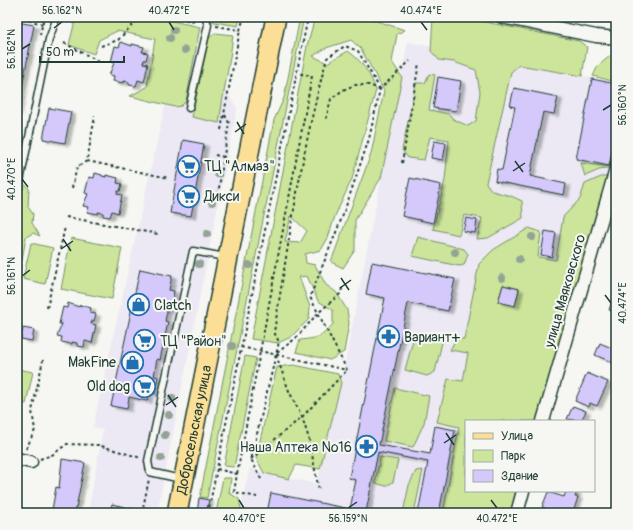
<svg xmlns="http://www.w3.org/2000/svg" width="633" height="530" font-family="Pangolin,sans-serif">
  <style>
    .built { fill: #ece8f4 }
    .green { fill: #cce59b; stroke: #769168; fill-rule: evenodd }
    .building { fill: #d5c8fa; stroke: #1f3d34; filter: url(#shadow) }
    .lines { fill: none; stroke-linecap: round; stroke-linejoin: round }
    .service-casing { stroke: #1f3d34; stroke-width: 9 }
    .minor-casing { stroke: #1f3d34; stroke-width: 15 }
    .primary-casing { stroke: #1f3d34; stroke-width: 22 }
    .path { stroke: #1f3d34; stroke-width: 2; stroke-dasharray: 3 3; stroke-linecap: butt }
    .service { stroke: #f6f6f2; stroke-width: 6 }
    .minor { stroke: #f6f6f2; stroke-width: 12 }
    .primary { stroke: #fbdf96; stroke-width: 19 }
    .tree { fill: #93a395 }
    .ticks { fill: none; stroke: #1f3d34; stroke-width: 1.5 }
    .labels { text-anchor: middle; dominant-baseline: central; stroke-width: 4; stroke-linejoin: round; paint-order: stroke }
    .poi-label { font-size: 14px; fill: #1f3d34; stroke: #f6f6f2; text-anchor: start }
    .street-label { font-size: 14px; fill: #1f3d34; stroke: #f6f6f2 }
    .neatline { fill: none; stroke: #1f3d34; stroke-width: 1.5 }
    .ticks-label { font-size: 10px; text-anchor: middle; fill: #1f3d34 }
  </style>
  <defs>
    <filter id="shadow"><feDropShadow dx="4.5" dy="2.5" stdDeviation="1" flood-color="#0004"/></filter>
  </defs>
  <rect width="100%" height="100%" fill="#f6f6f2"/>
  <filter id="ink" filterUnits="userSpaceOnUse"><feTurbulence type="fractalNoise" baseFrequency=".025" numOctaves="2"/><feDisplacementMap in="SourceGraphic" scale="8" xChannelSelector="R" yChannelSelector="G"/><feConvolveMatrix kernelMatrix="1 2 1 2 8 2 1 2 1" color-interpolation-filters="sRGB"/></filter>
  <g filter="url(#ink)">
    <path class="built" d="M183 26 237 108 157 513H88L103 430 93 427Z
      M408 42 519 65 616 82V154L613 168 466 421 453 513H239L250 468 264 473 317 484 341 383Z"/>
    <path class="green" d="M76 17H154L200 27 186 101 181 106 175 107 130 96 147 87 155 39 117 31 99 40 94 54 69 45Z
      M208 17H240L238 26 209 21Z
      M300 17H304L207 498 200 497 274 120 284 98Z
      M315 17H364L405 30 397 34 392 62 402 77 381 178 355 220V250L343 268 331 262 371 154 384 91 361 49 351 40 326 48 313 56 327 63 348 51C362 61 370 73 376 90L352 179 335 216 328 238 321 250 305 254 306 263 315 265 326 285 336 292 347 310 349 323 344 352 330 360 296 352 300 340C318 338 321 338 333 324V310L318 301 307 276 299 277 310 307 309 319 291 337 278 343 251 339 307 46ZM291 216 307 231 300 243 285 242Z
      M433 17H461L579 41 587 47 582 76 519 65 511 72 486 183 492 191 511 196 522 201 523 218 488 238 477 239 482 218 464 215 459 235 433 229 445 180 449 140 430 137 424 160 408 158 402 150 416 83H425L429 74 435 75 429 110 449 114 453 119 468 126 476 121 480 92 476 70 454 62 439 60 431 51Z
      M215 33 233 35C230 64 223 93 219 123L192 117 209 38Z
      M616 51V82L593 76 598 66Z
      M616 137V154L613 168 599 170 585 176 581 163 610 167Z
      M601 177H609L536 421H466V491H516L511 513H443L459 427 437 422 448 379 463 381 468 353 450 350 456 339H464L479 264 493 250 529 228 541 232 538 257 556 260 563 217 580 199 585 184ZM503 285 519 289 515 306 498 302Z
      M24 184 29 188 28 207 33 214 32 223 40 236 33 233 26 237 20 272 17 274V216Z
      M418 237 464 249 468 254 464 265 459 266 412 256Z
      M71 238 122 248 112 299 61 289Z
      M31 243 53 248 45 284 23 279Z
      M415 333 443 338 435 372 427 376 405 370Z
      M245 356 256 358 234 467 224 466Z
      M294 365 338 374 341 383 320 469 296 465 289 479 264 473 256 458 277 367Z
      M17 369 33 372 26 404 17 403Z
      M395 388 429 396 424 423 413 447 384 441Z
      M380 457 398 460 393 482 386 486 375 483Z
      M423 470 414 513H403L409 485 416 471Z
      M223 478H231L229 493 239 499 242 513H216Z"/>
    <path class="building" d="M17 22 34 25 17 113Z
      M121 42 132 46V44L144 47 142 52 148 53 146 60H144L143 63 148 64 144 82 138 80 136 86 129 85V82L124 81V83L113 81 114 76 109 75 114 63 111 62 115 46 119 47Z
      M438 77 461 81 456 111 433 108Z
      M592 79 616 84V131L609 166 576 159Z
      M514 88 558 97 554 114 543 112 530 176 566 184 564 195 495 181 497 169 502 170 515 107 510 106Z
      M49 108 71 112 65 143 43 139Z
      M183 140 204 144 191 216 170 213Z
      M434 141 446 143 443 160 431 158Z
      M95 173 102 175V176L106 177V175L118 178 117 183 122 184 120 191H118L117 194 122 195 118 213 112 211 110 217 103 216V213L98 212V214L87 212 89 207 83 206 88 194 85 193 89 177 94 178Z
      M410 178 441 185 433 223 402 216Z
      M466 218 477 220 475 233 463 231Z
      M545 231 556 233 552 257 541 255Z
      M372 262 455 279 448 311 408 303 379 445 430 454 435 426 455 430 439 513H418L428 462 378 452 366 512 370 513H267L271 493 350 509 356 480 349 478 385 298 366 294Z
      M140 269 172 276 169 290 174 291 171 308 168 307 165 321 168 322 160 360 157 359 154 376 158 377 155 394 149 393 147 401 129 397 127 409 111 406Z
      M503 285 519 289 515 306 498 302Z
      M613 298H616V312L609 310Z
      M68 303 79 307 80 305 91 308 90 313 96 314 94 321H92L91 324 96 325 92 343 85 341 84 347 77 346V343L72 342V344L61 342 62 337 57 336 62 324H59L63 307 67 308Z
      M23 328 34 330 32 341 21 339Z
      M600 343 616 350V364L595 355Z
      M587 373 608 382 597 406 590 403 589 407 575 401Z
      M573 406 586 411 581 421 567 419Z
      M62 459 85 463 75 513H53L54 510H52L56 487 59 488Z
      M566 491 577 492 575 497H578L573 513H556L542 507 548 492 564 497Z
      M199 498 209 500 206 513H197Z
      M112 504 133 509 132 513H110Z"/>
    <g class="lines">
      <defs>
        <path id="service" d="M189 108 208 25 205 17
          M17 196 49 39 57 17
          M181 479 150 472 148 461 193 251 225 257"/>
        <path id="minor" d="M502 17 596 36 616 38
          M543 421 616 169
          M17 459 31 462
          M517 513 523 491"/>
        <g id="primary">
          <path id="s1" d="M177 513 276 17"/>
        </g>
      </defs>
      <use href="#service" class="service-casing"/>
      <use href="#minor" class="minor-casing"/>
      <use href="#primary" class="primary-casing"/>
      <path class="path" d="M17 17 43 24
        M174 17 198 22
        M216 26 240 30 244 17
        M40 35 44 17
        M64 43 98 61
        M101 46 118 40 140 17
        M326 119 331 99 343 90 355 85H369L379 89
        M221 130 240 30
        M215 155 224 157
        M87 161 169 178
        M402 163 419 63
        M72 188 77 167 87 161 95 116
        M206 199 217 201 229 123 224 113
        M66 217 158 234
        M47 308 65 227
        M241 347 347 370
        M277 353 296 338 318 313 340 294 343 286
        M276 355 289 391 302 417 309 439 319 491
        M347 370 310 297 343 215 369 139 380 89 410 61
        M26 449 35 430 32 411 43 360
        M40 459 52 455 67 444 98 445 141 458
        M251 459 302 417 347 370
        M217 469 237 474 234 492 257 497
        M237 474 312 76 297 73
        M261 479 251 459 279 342 274 332C289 241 302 146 327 58L345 46 358 51 380 89
        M142 513 149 479
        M208 513 308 17"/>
      <use href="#service" class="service"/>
      <use href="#minor" class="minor"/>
      <use href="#primary" class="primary"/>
    </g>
    <g class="tree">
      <circle cx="174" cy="30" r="4"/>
      <circle cx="170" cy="38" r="4"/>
      <circle cx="185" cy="50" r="4"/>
      <circle cx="218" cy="174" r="4"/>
      <circle cx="212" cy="202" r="4"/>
      <circle cx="207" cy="234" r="4"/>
      <circle cx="532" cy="237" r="4"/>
      <circle cx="455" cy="252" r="4"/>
      <circle cx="519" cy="259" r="4"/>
      <circle cx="199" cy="264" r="4"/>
      <circle cx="249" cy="265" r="4"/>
      <circle cx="502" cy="278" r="4"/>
      <circle cx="232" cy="346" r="4"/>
      <circle cx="172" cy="398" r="4"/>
      <circle cx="169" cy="415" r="4"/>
      <circle cx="165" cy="435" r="4"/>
      <circle cx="161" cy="458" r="4"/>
    </g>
  </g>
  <path class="ticks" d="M169 22 174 30M421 22 427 30M54 28 62 22M22 49 30 44M603 110 611 105M237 122 244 134M235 132 246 124M515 161 523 172M513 171 525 163M22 179 28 187M63 239 71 251M61 249 73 241M22 276 30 270M341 278 349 290M340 288 351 280M605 295 611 303M168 395 176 407M166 405 178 397M446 433 454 445M444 443 456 435M239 500 244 508M491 500 497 508M348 508 357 502"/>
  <defs>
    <symbol id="supermarket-ring" viewBox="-11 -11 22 22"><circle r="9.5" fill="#f6f6f2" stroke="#1f6fb2" stroke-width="1.5"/><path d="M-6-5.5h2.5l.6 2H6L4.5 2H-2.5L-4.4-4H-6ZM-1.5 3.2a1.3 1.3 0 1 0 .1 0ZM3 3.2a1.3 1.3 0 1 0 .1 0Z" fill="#1f6fb2"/></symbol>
    <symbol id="shop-ring" viewBox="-11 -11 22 22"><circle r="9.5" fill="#f6f6f2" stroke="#1f6fb2" stroke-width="1.5"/><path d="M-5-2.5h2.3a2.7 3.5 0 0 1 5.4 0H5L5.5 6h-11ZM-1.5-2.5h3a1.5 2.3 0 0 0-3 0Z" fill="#1f6fb2"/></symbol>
    <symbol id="pharmacy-ring" viewBox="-11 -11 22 22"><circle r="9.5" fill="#f6f6f2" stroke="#1f6fb2" stroke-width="1.5"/><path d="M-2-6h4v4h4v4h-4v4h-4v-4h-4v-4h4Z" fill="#1f6fb2"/></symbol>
  </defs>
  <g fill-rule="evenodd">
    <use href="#supermarket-ring" x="176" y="154" width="25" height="25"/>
    <use href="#supermarket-ring" x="176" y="184" width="25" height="25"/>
    <use href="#shop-ring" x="126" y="292" width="25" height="25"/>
    <use href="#pharmacy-ring" x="376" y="324" width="25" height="25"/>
    <use href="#supermarket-ring" x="132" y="328" width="25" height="25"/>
    <use href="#shop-ring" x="120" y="350" width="25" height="25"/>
    <use href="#supermarket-ring" x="132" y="374" width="25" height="25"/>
    <use href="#pharmacy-ring" x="354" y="434" width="25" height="25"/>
  </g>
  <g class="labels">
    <g class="poi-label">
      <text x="204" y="166">ТЦ "Алмаз"</text>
      <text x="204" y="196">Дикси</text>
      <text x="154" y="305">Clatch</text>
      <text x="404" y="337">Вариант+</text>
      <text x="160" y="341">ТЦ "Район"</text>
      <text x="116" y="362" text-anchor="end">MakFine</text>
      <text x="130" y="386" text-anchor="end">Old dog</text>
      <text x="352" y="447" text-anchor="end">Наша Аптека №16</text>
    </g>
    <g class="street-label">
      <text transform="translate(565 291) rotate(-74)">улица Маяковского</text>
      <text stroke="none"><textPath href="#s1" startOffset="85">Добросельская улица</textPath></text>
    </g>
  </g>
  <rect width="633" height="530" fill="none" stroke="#f6f6f2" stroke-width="44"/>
  <rect x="465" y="420" width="130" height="72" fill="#f6f6f2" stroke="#a0aca6"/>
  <rect x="473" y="433" width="20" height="6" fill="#fbdf96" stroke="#a0aca6"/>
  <text x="501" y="440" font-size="12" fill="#1f3d34">Улица</text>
  <rect x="473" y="450" width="20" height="12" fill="#cce59b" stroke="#a0aca6"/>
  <text x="501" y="460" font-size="12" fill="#1f3d34">Парк</text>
  <rect x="473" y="470" width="20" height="12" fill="#d5c8fa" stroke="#a0aca6"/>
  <text x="501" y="480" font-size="12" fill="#1f3d34">Здание</text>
  <path d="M40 56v6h84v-6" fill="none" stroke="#1f3d34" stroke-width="2"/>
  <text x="46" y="56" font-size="12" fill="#1f3d34" stroke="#f6f6f2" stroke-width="3" paint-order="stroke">50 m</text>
  <rect x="22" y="22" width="589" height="486" class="neatline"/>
  <g class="ticks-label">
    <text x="62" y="14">56.162°N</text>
    <text x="169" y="14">40.472°E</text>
    <text x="421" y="14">40.474°E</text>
    <text transform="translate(11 49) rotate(-90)" y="4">56.162°N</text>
    <text transform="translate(622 105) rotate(-90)" y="4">56.160°N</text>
    <text transform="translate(11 179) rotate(-90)" y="4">40.470°E</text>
    <text transform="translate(11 276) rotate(-90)" y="4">56.161°N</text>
    <text transform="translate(622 303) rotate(-90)" y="4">40.474°E</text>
    <text x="244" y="522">40.470°E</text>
    <text x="348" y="522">56.159°N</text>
    <text x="497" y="522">40.472°E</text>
  </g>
</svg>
